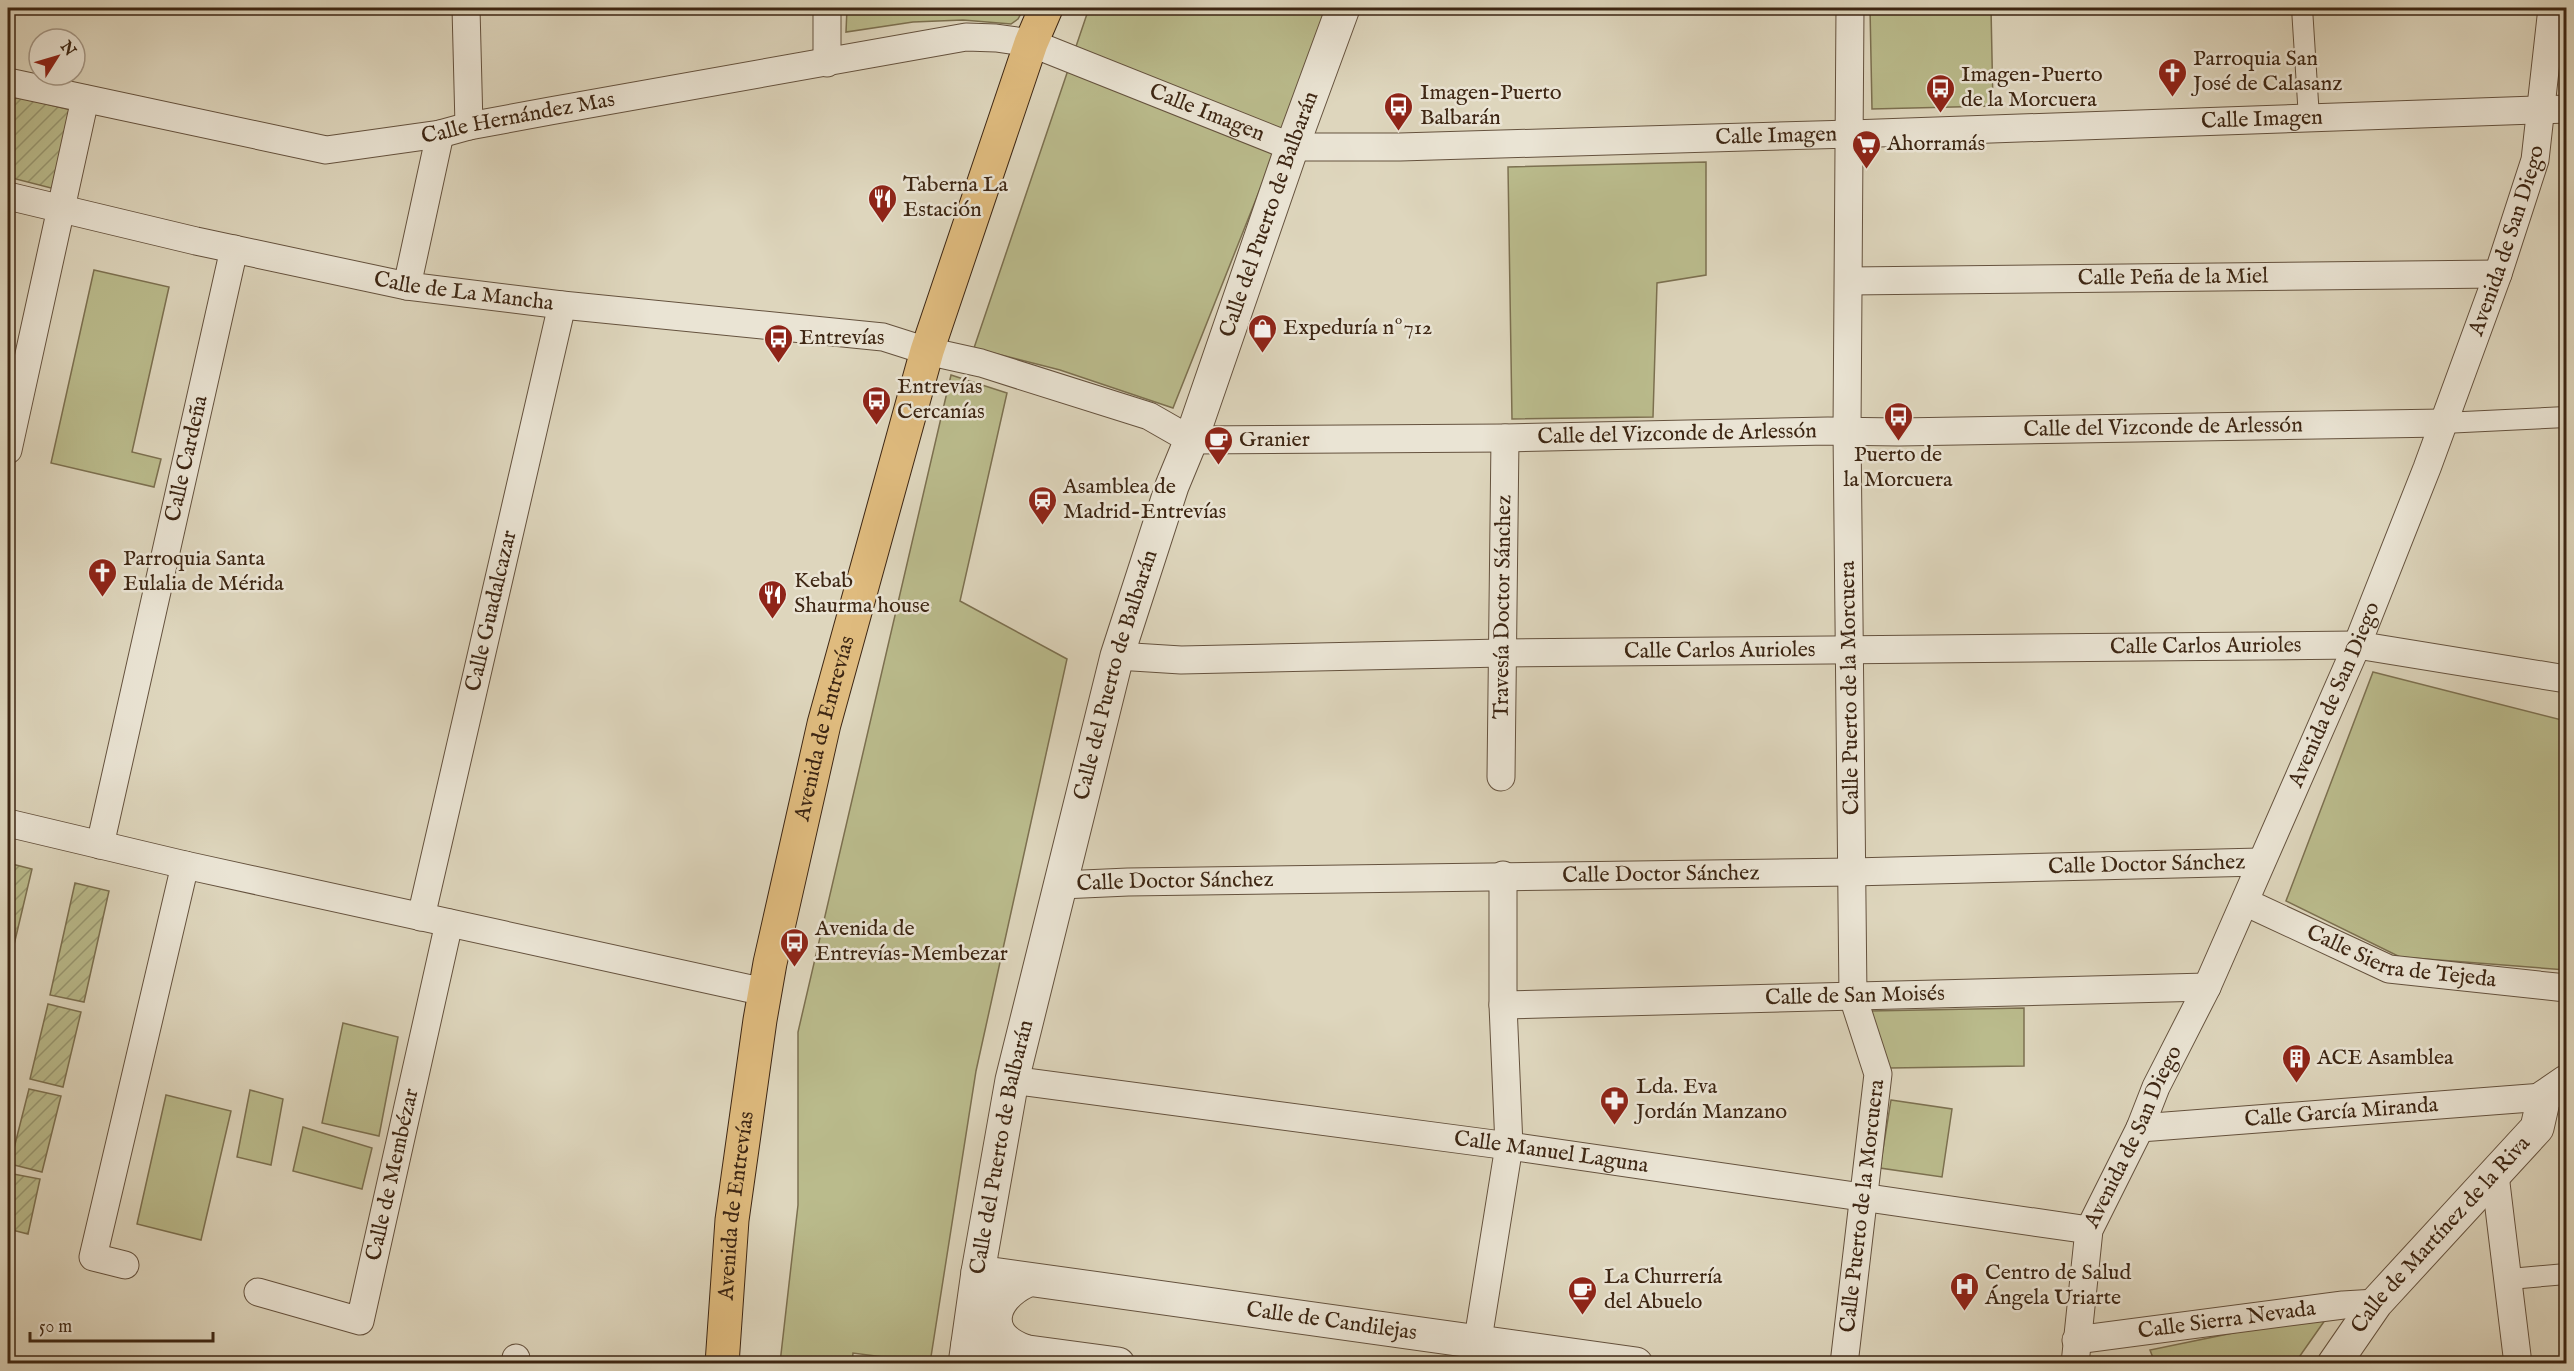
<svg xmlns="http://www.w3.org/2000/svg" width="2574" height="1371" font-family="'IM FELL English',serif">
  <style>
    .park { fill: #babb8c; stroke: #7c7050; stroke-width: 1.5 }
    .garden { fill: url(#garden-furrows); stroke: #7c7050; stroke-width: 1.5 }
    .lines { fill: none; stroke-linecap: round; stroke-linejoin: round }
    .pedestrian-casing { stroke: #65523e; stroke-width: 22 }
    .minor-casing { stroke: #65523e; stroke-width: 29 }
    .tertiary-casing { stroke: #65523e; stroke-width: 35 }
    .primary-casing { stroke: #3d2613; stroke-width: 35 }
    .pedestrian { stroke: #eae4d4; stroke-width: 20 }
    .minor { stroke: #eae4d4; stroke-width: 27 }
    .tertiary { stroke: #eae4d4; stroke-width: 33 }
    .primary { stroke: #dfbb7e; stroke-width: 33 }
    .rail { stroke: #3d2613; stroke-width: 4.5; stroke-dasharray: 10 10; stroke-linecap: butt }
    .labels { text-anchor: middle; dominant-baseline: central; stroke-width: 5; stroke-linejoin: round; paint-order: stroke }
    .poi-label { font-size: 22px; fill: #3d2613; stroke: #eae4d4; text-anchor: start }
    .street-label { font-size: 22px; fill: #3d2613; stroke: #eae4d4 }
  </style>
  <defs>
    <pattern id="garden-furrows" width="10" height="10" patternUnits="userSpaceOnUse" patternTransform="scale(1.5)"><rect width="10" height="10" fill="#babb8c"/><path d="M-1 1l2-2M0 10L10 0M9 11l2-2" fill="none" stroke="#989871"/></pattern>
  </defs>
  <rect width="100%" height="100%" fill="#ded6bd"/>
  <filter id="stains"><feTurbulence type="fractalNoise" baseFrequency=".00333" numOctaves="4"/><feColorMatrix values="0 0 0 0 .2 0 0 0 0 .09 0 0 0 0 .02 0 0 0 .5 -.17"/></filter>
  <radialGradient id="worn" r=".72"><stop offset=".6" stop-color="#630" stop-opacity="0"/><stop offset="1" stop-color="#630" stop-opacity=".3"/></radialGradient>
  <path class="park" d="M847 8H1024L1018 19 1011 24 963 20 913 22 846 32Z
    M1089 8H1332L1173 408 1060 370 974 348Z
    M1870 8H1991L1993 106 1872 109Z
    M1706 162V275L1657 283 1653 417 1512 419 1508 167Z
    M94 270 169 287 132 452 161 459 154 487 51 463Z
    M951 375 1007 393 960 601 1067 659 976 1071 930 1363 853 1353 852 1363H780L798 1205V1032Z
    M2373 672 2566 721V970L2400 957 2286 901Z
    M2024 1008V1066L1890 1068 1870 1011Z
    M343 1023 398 1037 379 1136 322 1123Z
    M250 1090 283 1099 271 1165 237 1157Z
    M166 1095 231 1111 201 1240 137 1224Z
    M1891 1100 1952 1109 1942 1177 1880 1168Z
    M303 1127 372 1148 362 1189 293 1171Z
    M2330 1313 2295 1363H2155L2150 1350Z"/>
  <path class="garden" d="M18 97 71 110 60 184 51 188 8 177V103Z
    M8 863 32 869 8 970Z
    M75 883 109 891 84 1002 50 995Z
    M48 1004 81 1012 63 1087 30 1079Z
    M29 1089 61 1096 42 1172 10 1164Z
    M8 1173 40 1179 28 1234 8 1229Z"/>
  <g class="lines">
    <defs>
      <path id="pedestrian" d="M2302 8 2309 118
        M2443 423 2566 417
        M2521 1278 2566 1274"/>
      <g id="minor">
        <path d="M466 8 469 126"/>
        <path d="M827 63V8"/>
        <path id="s1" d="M8 82 326 150 440 134 469 126 550 111 966 37 996 38 1031 43 1292 147H1400L1851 134 2566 109"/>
        <path id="s2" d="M8 196 196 241 407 286 562 305 883 337 927 351 981 363 1149 416 1191 440 1505 438 1828 431 1899 432 2443 423"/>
        <path id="s3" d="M1849 281 2498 274"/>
        <path d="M407 286 440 134"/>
        <path d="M8 450 85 99"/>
        <path id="s4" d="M1117 656 1181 660 1502 653 2357 645 2566 679"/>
        <path id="s5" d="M1501 777 1505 438"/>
        <path d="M8 823 185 865 765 992"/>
        <path id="s6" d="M100 845 234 249"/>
        <path id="s7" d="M1061 885 1128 882 1852 872 2260 862"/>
        <path id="s8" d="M2245 902 2389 969 2566 988"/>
        <path id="s9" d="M421 917 562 305"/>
        <path id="s10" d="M1503 1005 2207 987"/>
        <path id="s11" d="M1012 1080 1509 1146 2089 1230"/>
        <path id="s12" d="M2140 1128 2544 1097"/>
        <path d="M2495 1175 2518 1364"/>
        <path d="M125 1265 93 1257 185 865"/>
        <path id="s13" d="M258 1292 360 1321 449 923"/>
        <path id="s14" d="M2076 1340 2343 1305 2376 1303"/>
        <path d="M515 1364 516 1358"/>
        <path d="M1474 1364 1509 1146 1503 1005V875"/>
        <path id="s15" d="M1844 1364 1878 1074 1853 997 1847 431 1850 8"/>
        <path id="s16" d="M2075 1364 2089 1230 2140 1128 2156 1087 2207 987 2357 645 2427 468 2498 274 2535 160 2552 8"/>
      </g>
      <g id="tertiary">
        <path id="s17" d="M978 1272 1636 1364"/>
        <path d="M968 1344 1118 1364"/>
        <path d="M1024 1351C981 1335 990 1298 1026 1281"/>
        <path id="s18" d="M965 1364 978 1272 1012 1080 1117 656 1172 486 1191 440 1292 147 1343 8"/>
        <path id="s19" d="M2334 1364 2376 1303 2537 1128 2544 1097 2566 1082"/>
      </g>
      <g id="primary">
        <path id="s20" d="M722 1364 732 1220 760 1020 770 963 824 724 927 351 1031 43 1046 8"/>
      </g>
    </defs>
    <use href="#pedestrian" class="pedestrian-casing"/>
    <use href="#minor" class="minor-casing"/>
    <use href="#tertiary" class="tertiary-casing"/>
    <use href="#primary" class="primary-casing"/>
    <use href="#pedestrian" class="pedestrian"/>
    <use href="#minor" class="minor"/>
    <use href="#tertiary" class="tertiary"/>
    <use href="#primary" class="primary"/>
    <path class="rail" d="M871 1364V1361
      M892 1364V1363"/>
  </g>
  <defs>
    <symbol id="church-pin" viewBox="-11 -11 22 30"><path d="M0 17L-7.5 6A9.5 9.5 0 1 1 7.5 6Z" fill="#8f2418" stroke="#eae4d4"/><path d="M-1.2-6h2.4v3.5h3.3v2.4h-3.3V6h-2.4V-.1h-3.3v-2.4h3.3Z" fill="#fff"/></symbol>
    <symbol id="bus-pin" viewBox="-11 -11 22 30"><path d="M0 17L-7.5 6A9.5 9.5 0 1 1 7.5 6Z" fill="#8f2418" stroke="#eae4d4"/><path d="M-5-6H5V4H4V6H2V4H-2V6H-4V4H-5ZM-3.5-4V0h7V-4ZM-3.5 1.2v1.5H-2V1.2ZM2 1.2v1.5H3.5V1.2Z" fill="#fff"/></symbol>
    <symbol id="supermarket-pin" viewBox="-11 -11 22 30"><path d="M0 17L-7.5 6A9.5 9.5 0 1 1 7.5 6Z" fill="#8f2418" stroke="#eae4d4"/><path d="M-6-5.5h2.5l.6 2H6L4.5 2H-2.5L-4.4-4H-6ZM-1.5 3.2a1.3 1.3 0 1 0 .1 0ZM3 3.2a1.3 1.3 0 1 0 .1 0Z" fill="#fff"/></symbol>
    <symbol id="restaurant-pin" viewBox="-11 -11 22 30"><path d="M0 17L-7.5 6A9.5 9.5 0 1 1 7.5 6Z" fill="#8f2418" stroke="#eae4d4"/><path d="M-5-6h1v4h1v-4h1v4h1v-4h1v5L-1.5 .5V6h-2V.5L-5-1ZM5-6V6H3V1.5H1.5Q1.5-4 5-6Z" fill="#fff"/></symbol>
    <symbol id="shop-pin" viewBox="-11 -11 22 30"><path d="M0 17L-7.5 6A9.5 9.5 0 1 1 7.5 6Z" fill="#8f2418" stroke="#eae4d4"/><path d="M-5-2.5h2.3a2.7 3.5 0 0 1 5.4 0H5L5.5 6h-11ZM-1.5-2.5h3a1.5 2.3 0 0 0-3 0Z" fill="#fff"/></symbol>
    <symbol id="cafe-pin" viewBox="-11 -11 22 30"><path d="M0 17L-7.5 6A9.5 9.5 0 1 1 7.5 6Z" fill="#8f2418" stroke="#eae4d4"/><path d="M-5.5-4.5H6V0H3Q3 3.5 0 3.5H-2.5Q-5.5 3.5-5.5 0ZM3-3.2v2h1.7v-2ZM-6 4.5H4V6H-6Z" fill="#fff"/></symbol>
    <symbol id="station-pin" viewBox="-11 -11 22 30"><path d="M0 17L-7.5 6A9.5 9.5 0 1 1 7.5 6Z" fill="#8f2418" stroke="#eae4d4"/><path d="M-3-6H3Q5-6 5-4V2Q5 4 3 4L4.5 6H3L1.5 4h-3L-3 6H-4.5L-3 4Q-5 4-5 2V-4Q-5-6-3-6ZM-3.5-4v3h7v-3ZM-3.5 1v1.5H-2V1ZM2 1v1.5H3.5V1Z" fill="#fff"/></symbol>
    <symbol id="building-pin" viewBox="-11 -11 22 30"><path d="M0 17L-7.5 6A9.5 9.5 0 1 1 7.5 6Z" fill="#8f2418" stroke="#eae4d4"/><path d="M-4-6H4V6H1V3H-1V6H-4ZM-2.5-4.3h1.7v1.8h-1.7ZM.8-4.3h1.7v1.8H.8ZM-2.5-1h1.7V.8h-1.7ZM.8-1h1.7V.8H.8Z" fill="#fff"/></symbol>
    <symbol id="pharmacy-pin" viewBox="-11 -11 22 30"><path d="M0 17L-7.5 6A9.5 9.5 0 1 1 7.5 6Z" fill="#8f2418" stroke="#eae4d4"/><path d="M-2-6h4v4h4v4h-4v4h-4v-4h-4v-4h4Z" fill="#fff"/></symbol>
    <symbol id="hospital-pin" viewBox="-11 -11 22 30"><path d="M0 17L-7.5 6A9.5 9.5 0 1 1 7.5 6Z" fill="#8f2418" stroke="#eae4d4"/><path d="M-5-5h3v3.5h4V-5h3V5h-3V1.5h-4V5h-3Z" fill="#fff"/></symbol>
  </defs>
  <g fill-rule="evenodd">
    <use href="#church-pin" x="2156" y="56" width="33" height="45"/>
    <use href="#bus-pin" x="1924" y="72" width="33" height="45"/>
    <use href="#bus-pin" x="1382" y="90" width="33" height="45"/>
    <use href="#supermarket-pin" x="1850" y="128" width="33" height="45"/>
    <use href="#restaurant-pin" x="866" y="182" width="33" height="45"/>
    <use href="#shop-pin" x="1246" y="312" width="33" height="45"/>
    <use href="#bus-pin" x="762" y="322" width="33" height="45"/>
    <use href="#bus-pin" x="860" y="384" width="33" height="45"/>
    <use href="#bus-pin" x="1882" y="400" width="33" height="45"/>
    <use href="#cafe-pin" x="1202" y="424" width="33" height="45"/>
    <use href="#station-pin" x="1026" y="484" width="33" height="45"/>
    <use href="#church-pin" x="86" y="556" width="33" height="45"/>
    <use href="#restaurant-pin" x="756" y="578" width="33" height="45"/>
    <use href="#bus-pin" x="778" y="926" width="33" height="45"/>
    <use href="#building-pin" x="2280" y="1042" width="33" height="45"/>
    <use href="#pharmacy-pin" x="1598" y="1084" width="33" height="45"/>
    <use href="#hospital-pin" x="1948" y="1270" width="33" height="45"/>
    <use href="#cafe-pin" x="1566" y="1274" width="33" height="45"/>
  </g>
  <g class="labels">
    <g class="poi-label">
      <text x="2193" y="59">Parroquia San<tspan x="2193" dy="25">José de Calasanz</tspan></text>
      <text x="1961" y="75">Imagen-Puerto<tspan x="1961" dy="25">de la Morcuera</tspan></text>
      <text x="1420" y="93">Imagen-Puerto<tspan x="1420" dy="25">Balbarán</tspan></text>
      <text x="1887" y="144">Ahorramás</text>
      <text x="903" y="185">Taberna La<tspan x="903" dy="25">Estación</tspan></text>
      <text x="1283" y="328">Expeduría nº712</text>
      <text x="799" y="338">Entrevías</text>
      <text x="897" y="387">Entrevías<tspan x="897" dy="25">Cercanías</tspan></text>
      <text x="1239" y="440">Granier</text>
      <text x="1898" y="455" text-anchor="middle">Puerto de<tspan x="1898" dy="25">la Morcuera</tspan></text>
      <text x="1063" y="487">Asamblea de<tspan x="1063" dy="25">Madrid-Entrevías</tspan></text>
      <text x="123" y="559">Parroquia Santa<tspan x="123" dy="25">Eulalia de Mérida</tspan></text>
      <text x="794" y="581">Kebab<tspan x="794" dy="25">Shaurma house</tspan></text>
      <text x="815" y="929">Avenida de<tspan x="815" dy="25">Entrevías-Membezar</tspan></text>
      <text x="2317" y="1058">ACE Asamblea</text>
      <text x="1636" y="1087">Lda. Eva<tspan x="1636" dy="25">Jordán Manzano</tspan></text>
      <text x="1985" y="1273">Centro de Salud<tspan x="1985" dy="25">Ángela Uriarte</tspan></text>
      <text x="1604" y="1277">La Churrería<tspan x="1604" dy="25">del Abuelo</tspan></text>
    </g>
    <g class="street-label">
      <text stroke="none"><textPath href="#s1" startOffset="1230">Calle Imagen</textPath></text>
      <text stroke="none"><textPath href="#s1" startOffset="520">Calle Hernández Mas</textPath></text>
      <text stroke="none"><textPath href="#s1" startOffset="2292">Calle Imagen</textPath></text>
      <text stroke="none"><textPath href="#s1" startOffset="1806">Calle Imagen</textPath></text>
      <text stroke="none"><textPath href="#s18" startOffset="1192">Calle del Puerto de Balbarán</textPath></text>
      <text stroke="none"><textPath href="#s16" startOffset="1210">Avenida de San Diego</textPath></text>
      <text stroke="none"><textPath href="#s3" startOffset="324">Calle Peña de la Miel</textPath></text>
      <text stroke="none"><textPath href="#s2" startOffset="466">Calle de La Mancha</textPath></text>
      <text stroke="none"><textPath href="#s2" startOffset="2186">Calle del Vizconde de Arlessón</textPath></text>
      <text stroke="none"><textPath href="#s2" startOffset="1700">Calle del Vizconde de Arlessón</textPath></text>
      <text stroke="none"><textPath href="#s6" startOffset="396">Calle Cardeña</textPath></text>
      <text stroke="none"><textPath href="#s5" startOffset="170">Travesía Doctor Sánchez</textPath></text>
      <text stroke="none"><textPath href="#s9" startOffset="314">Calle Guadalcazar</textPath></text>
      <text stroke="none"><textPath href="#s4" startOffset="1089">Calle Carlos Aurioles</textPath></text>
      <text stroke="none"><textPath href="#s4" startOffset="603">Calle Carlos Aurioles</textPath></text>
      <text stroke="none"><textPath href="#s18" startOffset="706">Calle del Puerto de Balbarán</textPath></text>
      <text transform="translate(1850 688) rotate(-91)">Calle Puerto de la Morcuera</text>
      <text stroke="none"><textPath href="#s16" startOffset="724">Avenida de San Diego</textPath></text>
      <text stroke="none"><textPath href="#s20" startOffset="645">Avenida de Entrevías</textPath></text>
      <text stroke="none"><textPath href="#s7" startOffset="1086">Calle Doctor Sánchez</textPath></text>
      <text stroke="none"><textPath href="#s7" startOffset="600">Calle Doctor Sánchez</textPath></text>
      <text stroke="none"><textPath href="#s7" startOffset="114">Calle Doctor Sánchez</textPath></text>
      <text stroke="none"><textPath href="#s8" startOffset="168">Calle Sierra de Tejeda</textPath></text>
      <text stroke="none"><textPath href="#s10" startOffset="352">Calle de San Moisés</textPath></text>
      <text stroke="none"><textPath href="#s12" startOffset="202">Calle García Miranda</textPath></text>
      <text stroke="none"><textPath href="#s16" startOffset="238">Avenida de San Diego</textPath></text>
      <text stroke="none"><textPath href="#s18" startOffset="220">Calle del Puerto de Balbarán</textPath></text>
      <text stroke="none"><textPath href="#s11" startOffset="544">Calle Manuel Laguna</textPath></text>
      <text stroke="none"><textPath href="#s13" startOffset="256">Calle de Membézar</textPath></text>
      <text stroke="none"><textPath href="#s20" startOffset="159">Avenida de Entrevías</textPath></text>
      <text stroke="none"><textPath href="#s15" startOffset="159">Calle Puerto de la Morcuera</textPath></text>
      <text stroke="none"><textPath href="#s19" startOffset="168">Calle de Martínez de la Riva</textPath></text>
      <text stroke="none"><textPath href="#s14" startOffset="152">Calle Sierra Nevada</textPath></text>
      <text stroke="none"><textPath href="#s17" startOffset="357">Calle de Candilejas</textPath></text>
    </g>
  </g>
  <rect width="2574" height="1371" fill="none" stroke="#ded6bd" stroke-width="30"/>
  <rect x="9" y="9" width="2556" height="1353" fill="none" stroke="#3d2613" stroke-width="3"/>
  <rect x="15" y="15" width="2544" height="1341" fill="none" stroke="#3d2613" stroke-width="1.5"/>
  <g transform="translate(57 57) rotate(53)"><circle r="28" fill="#eae4d4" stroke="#a59887" stroke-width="1.5"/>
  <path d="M0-4.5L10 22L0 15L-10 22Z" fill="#8f2418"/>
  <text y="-9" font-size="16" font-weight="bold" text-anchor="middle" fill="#3d2613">N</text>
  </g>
  <path d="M30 1332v9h183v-9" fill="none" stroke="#3d2613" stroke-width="3"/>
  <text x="39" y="1332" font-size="18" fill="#3d2613" stroke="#eae4d4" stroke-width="4.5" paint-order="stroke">50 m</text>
  <rect width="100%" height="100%" filter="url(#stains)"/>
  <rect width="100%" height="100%" fill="url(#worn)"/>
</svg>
